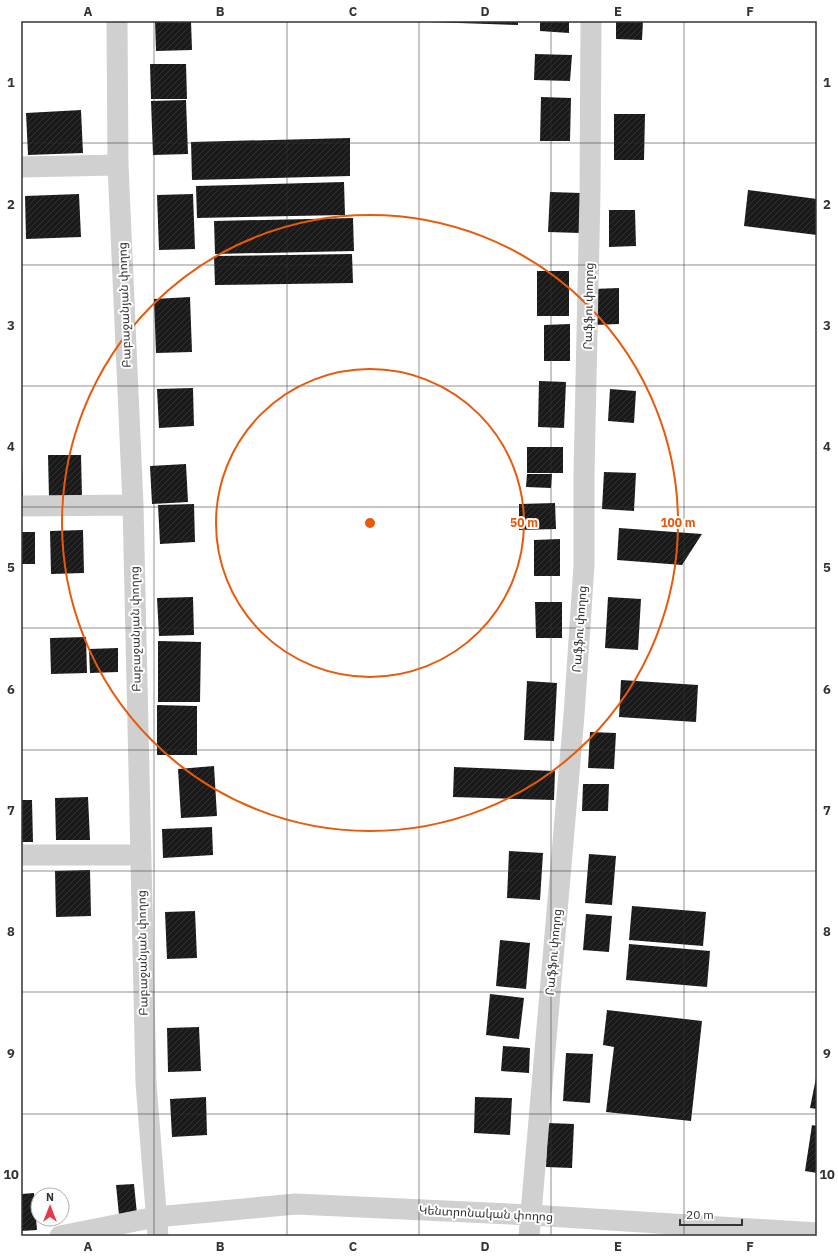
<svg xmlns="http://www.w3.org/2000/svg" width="838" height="1257" font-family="'IBM Plex Sans','Noto Sans Armenian',sans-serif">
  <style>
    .building { fill: url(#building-hatch) }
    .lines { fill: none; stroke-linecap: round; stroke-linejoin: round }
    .minor { stroke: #d0d0d0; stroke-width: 21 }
    .grid { fill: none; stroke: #333; stroke-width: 1; stroke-opacity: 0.55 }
    .ring { fill: none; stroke: #e8590c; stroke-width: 2 }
    .labels { text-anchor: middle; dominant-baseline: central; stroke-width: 4; stroke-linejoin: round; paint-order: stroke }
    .street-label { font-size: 12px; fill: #333; stroke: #fff }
    .centre { fill: #e8590c; stroke: #fff; stroke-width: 2 }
    .ring-label { font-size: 12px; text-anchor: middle; font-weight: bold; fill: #e8590c; stroke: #fff; stroke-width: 4; stroke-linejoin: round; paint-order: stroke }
    .neatline { fill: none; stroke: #333; stroke-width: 1.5 }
    .grid-label { font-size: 13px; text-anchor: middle; font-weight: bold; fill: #333 }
  </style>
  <defs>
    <pattern id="building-hatch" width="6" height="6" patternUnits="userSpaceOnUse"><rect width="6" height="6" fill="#1a1a1a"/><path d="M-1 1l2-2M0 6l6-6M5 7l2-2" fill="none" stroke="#333"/></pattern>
  </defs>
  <rect width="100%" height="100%" fill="#fff"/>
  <path class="building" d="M155 21H191L192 50 156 51Z
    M429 21H518V25L429 22Z
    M540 21H569V33L540 31Z
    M616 21H643L642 40 616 39Z
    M535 54 572 55 570 81 534 80Z
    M150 64H186L187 99H151Z
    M541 97 571 98 570 141H540Z
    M186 100 188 154 153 155 151 101Z
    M81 110 83 153 28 155 26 113Z
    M614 114H645L644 160H614Z
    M350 138V176L192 180 191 142Z
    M344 182 345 215 197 218 196 186Z
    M748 190 817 199V235L744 226Z
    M550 192 581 193 580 233 548 232Z
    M79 194 81 237 26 239 25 196Z
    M193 194 195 249 159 250 157 195Z
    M609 210H635L636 246 609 247Z
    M353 218 354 251 215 254 214 221Z
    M352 254 353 283 215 285 214 256Z
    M537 271H569V316H537Z
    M619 288V324L593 325V289Z
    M190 297 192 352 156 353 154 299Z
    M570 324V361H544V325Z
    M539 381 566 382 564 428 538 427Z
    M193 388 194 426 159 428 157 389Z
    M610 389 636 391 634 423 608 421Z
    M527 447H563V473H527Z
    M48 455H81L82 497 49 498Z
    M21 462H22L23 500H21Z
    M186 464 188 502 152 504 150 466Z
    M604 472 636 473 634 511 602 509Z
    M527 474H552L551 488 526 487Z
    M555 503 556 529 519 530V504Z
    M194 504 195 542 160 544 158 505Z
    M619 528 702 534 682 565 617 560Z
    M83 530 84 573 51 574 50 531Z
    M21 532H35V564H21Z
    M560 539V576H534V540Z
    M193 597 194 635 159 636 157 598Z
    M608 597 641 599 638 650 605 648Z
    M535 602H562V638H536Z
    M86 637 87 673 51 674 50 638Z
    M158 641 201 642 200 702H158Z
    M118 648V672L90 673 89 649Z
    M621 680 698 685 696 722 619 717Z
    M527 681 557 683 554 741 524 740Z
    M157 705 197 706V755H157Z
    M590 732 616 733 614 769 588 768Z
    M214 766 217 816 181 818 178 769Z
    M454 767 555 771 554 800 453 797Z
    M583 784H609L608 811H582Z
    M88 797 90 840H56L55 798Z
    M21 800H32L33 842H21Z
    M212 827 213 855 163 858 162 829Z
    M509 851 543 853 540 900 507 898Z
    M589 854 616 856 612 905 585 903Z
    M90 870 91 916 56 917 55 871Z
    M632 906 706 912 703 946 629 940Z
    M195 911 197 958 167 959 165 912Z
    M586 914 612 916 609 952 583 950Z
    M500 940 530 943 526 989 496 986Z
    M629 944 710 951 707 987 626 980Z
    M490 994 524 998 519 1039 486 1035Z
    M607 1010 702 1021 691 1121 606 1112 614 1047 603 1045Z
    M199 1027 201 1071 168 1072 167 1028Z
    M503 1046 530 1048 529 1073 501 1071Z
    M566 1053 593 1054 590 1103 563 1101Z
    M816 1078H817V1109L810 1108Z
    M206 1097 207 1135 172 1137 170 1099Z
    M475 1097 512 1098 510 1135 474 1133Z
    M548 1123 574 1124 572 1168 546 1167Z
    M812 1125 817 1126V1173L805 1171Z
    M134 1184 137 1214 119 1215 116 1185Z
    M34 1193 37 1230 21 1231V1194Z"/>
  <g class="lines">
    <path class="minor" d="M117 21 118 165 133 505 146 1083 158 1236
      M21 167 118 165
      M21 506 133 505
      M21 855H140
      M60 1236 156 1217 296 1204 531 1215 817 1233
      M529 1236 574 715 584 565V474L590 193 591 21"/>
  </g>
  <path class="grid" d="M154 21V1236M287 21V1236M419 21V1236M551 21V1236M684 21V1236M21 143H817M21 265H817M21 386H817M21 507H817M21 628H817M21 750H817M21 871H817M21 992H817M21 1114H817"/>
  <g class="ring">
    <circle cx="370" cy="523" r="154"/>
    <circle cx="370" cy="523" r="308"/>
  </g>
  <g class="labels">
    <g class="street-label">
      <text transform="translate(124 305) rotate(-92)">Բաբաջանյան փողոց</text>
      <text transform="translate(588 306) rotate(-89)">Րաֆֆու փողոց</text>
      <text transform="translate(135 629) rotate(-91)">Բաբաջանյան փողոց</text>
      <text transform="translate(579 629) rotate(-86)">Րաֆֆու փողոց</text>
      <text transform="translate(553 952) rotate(-85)">Րաֆֆու փողոց</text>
      <text transform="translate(142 953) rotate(-91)">Բաբաջանյան փողոց</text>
      <text transform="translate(486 1213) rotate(3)">Կենտրոնական փողոց</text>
    </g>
  </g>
  <circle cx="370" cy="523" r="6" class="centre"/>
  <g class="ring-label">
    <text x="524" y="527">50 m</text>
    <text x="678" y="527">100 m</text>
  </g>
  <rect width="838" height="1257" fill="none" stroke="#ffffff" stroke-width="44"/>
  <g transform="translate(50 1207)"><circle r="19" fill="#ffffff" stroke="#adadad"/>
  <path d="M0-3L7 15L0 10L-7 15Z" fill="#e63946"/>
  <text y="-6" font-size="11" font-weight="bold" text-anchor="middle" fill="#333333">N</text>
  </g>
  <path d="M680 1219v6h62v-6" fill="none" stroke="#333333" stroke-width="2"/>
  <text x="686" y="1219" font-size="12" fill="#333333" stroke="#ffffff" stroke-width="3" paint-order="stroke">20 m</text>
  <rect x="22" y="22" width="794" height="1213" class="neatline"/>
  <g class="grid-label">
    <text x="88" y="16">A</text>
    <text x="220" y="16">B</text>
    <text x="353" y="16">C</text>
    <text x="485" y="16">D</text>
    <text x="618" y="16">E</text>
    <text x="750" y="16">F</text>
    <text x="11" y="87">1</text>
    <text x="827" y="87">1</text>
    <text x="11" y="209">2</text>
    <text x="827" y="209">2</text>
    <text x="11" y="330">3</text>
    <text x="827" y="330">3</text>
    <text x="11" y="451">4</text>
    <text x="827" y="451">4</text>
    <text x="11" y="572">5</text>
    <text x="827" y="572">5</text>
    <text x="11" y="694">6</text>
    <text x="827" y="694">6</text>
    <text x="11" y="815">7</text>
    <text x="827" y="815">7</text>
    <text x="11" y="936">8</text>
    <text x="827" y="936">8</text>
    <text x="11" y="1058">9</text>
    <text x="827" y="1058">9</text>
    <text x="11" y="1179">10</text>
    <text x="827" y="1179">10</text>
    <text x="88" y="1251">A</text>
    <text x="220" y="1251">B</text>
    <text x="353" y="1251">C</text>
    <text x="485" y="1251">D</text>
    <text x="618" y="1251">E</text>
    <text x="750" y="1251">F</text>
  </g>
</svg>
